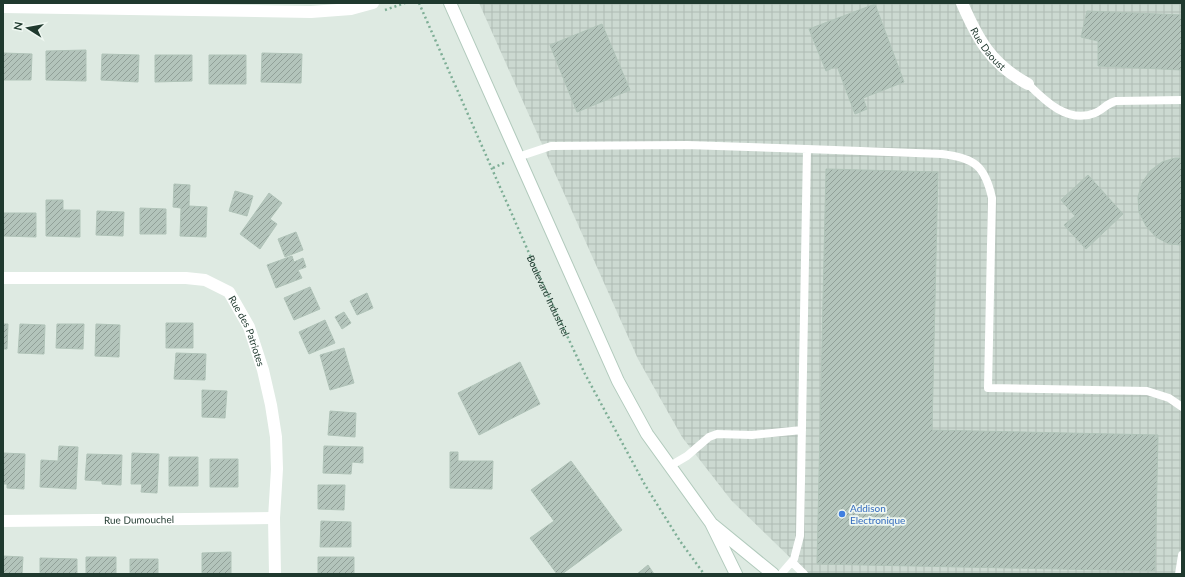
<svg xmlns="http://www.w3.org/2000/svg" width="1185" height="577" font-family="Lato,sans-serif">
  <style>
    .industrial { fill: url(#industrial-grid) }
    .building { fill: url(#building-hatch); stroke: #b0c3b8 }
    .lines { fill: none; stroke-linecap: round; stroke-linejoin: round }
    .secondary-casing { stroke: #b1cabc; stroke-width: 14 }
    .path { stroke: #7eae96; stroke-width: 2.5; stroke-dasharray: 2 3; stroke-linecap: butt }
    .lane { stroke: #fff; stroke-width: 8 }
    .street { stroke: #fff; stroke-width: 12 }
    .secondary { stroke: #fff; stroke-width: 12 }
    .shop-dot { fill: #3f7fe0; stroke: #eef7f1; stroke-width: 1.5 }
    .labels { text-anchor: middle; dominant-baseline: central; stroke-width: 3.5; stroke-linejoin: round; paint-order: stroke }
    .street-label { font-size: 10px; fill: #1f392e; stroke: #eef7f1 }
    .shop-label { font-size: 10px; fill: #366cbe; stroke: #eef7f1; text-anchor: start }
  </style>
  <defs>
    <pattern id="industrial-grid" width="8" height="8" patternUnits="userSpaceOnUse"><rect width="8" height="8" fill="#ccd9d1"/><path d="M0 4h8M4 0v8" fill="none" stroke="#afbbb4"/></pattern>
    <pattern id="building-hatch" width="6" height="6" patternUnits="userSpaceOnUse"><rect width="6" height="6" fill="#b3c4bb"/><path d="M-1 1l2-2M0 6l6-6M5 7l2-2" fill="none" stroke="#91a098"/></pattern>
  </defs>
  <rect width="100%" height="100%" fill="#deeae2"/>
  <path class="industrial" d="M479 3H1182V574H807L731 500 682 437 638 359Z"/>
  <path class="building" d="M875 4 904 82 863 98 867 109 855 114 837 66 826 71 809 29Z
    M1087 11 1182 15V70L1098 66V41L1081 37Z
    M602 24 630 90 577 112 550 45Z
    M86 50V81L46 80V51Z
    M3 53 32 54 31 80H3Z
    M262 53 302 54 301 83 261 82Z
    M102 54 139 55 138 82 101 80Z
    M155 55H192V81L155 82Z
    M209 55H246V84H209Z
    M1175 158H1182V245L1169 244 1156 237 1146 226 1139 212 1138 197 1142 183 1150 171 1162 162Z
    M826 169 938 172 932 430 1158 435 1155 571 817 564Z
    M1088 175 1123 214 1086 249 1064 225 1075 216 1061 200Z
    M174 184 190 185 189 206 207 207 206 237 180 236 181 208 173 207Z
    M235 191 253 196 247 216 229 211Z
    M269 193 282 203 270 219 277 224 260 249 240 234Z
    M46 200H63V210H80V237L46 236Z
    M140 208 166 209V234H140Z
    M97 211 124 212 123 236 96 235Z
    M3 213H36V237L3 236Z
    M296 232 303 250 285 257 278 239Z
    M292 256 294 262 303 258 306 267 298 270 302 278 276 288 267 265Z
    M310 287 320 309 294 320 284 298Z
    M367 293 373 308 357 315 350 301Z
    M344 312 351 323 342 329 335 317Z
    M325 320 335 343 309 354 299 332Z
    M166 323H193V348H166Z
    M3 324H8L7 349H3Z
    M20 324 45 325 44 354 18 353Z
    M57 324H84L83 349 56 348Z
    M96 324 120 325 119 357 95 356Z
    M344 348 354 383 330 390 320 355Z
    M176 353 206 354 205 380 174 379Z
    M520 362 540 404 479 435 458 393Z
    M202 390 227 391 225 418 202 417Z
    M330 411 356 413 355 437 328 435Z
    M59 446 78 447 76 489 40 487 41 460 58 461Z
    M324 446 363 447V463L352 462 351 474 323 473Z
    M450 452H458V461H493L492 489 450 488Z
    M3 453 25 454 24 489 7 488V484H3Z
    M132 453 159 454 157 493 141 492 142 484H131Z
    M87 454 122 455 121 485 102 484V481L85 480Z
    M169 457H198V486H169Z
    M210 459H238V487H210Z
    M571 461 622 530 562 574H557L530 538 554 521 531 490Z
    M318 485H345L344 510 318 509Z
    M321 521 351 522V547H320Z
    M231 552V574H202V553Z
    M3 556 23 557 22 574H3Z
    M86 557H116V574H86Z
    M318 557H354V574H318Z
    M40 558 77 559V574H40Z
    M130 559H158V574H130Z
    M648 565 654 574H637Z"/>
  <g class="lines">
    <defs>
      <path id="secondary" d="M450 3 618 381 647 434 711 523 736 574
        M713 525 773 574"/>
    </defs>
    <use href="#secondary" class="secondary-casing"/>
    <g class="path">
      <path id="s1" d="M419 3 540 278 585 374 645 485 680 541 704 574"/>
      <path d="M385 10 405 3"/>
      <path d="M493 168 506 162"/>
    </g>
    <path class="lane" d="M1028 84C1045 101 1068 124 1095 113 1103 110 1107 103 1116 101L1182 100
      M807 149 942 154C975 158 985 166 992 198L988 388 1147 391 1169 398 1182 407
      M518 157 551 146 687 145 807 149 800 536 794 559 781 574
      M670 466 687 456 709 437 717 434 752 435 802 430
      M792 562 804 574
      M1179 574 1182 555"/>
    <g class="street">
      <path id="s2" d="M962 3C978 40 991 64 1028 84"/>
      <path d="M3 7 311 12 351 9 373 3"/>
      <path id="s3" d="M3 278H186L205 280 229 292 249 327 263 370 271 405 276 437 277 469 274 518 275 574"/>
      <path id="s4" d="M3 521 274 518"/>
    </g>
    <use href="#secondary" class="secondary"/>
  </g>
  <circle class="shop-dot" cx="842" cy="514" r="4"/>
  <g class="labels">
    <g class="street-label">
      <text stroke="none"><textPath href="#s2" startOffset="53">Rue Daoust</textPath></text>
      <text stroke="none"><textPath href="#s1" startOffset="320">Boulevard Industriel</textPath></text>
      <text stroke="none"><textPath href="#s3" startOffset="272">Rue des Patriotes</textPath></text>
      <text stroke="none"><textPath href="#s4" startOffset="136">Rue Dumouchel</textPath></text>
    </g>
    <g class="shop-label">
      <text x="850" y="508">Addison<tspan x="850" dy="12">Electronique</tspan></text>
    </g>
  </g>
  <rect width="1185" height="577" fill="none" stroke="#1f392e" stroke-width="8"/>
  <g transform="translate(28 28) rotate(281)" stroke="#eef7f1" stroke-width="3" paint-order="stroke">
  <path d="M0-3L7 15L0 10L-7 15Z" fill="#1f392e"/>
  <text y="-6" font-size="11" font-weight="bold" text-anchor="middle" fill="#1f392e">N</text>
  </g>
</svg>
